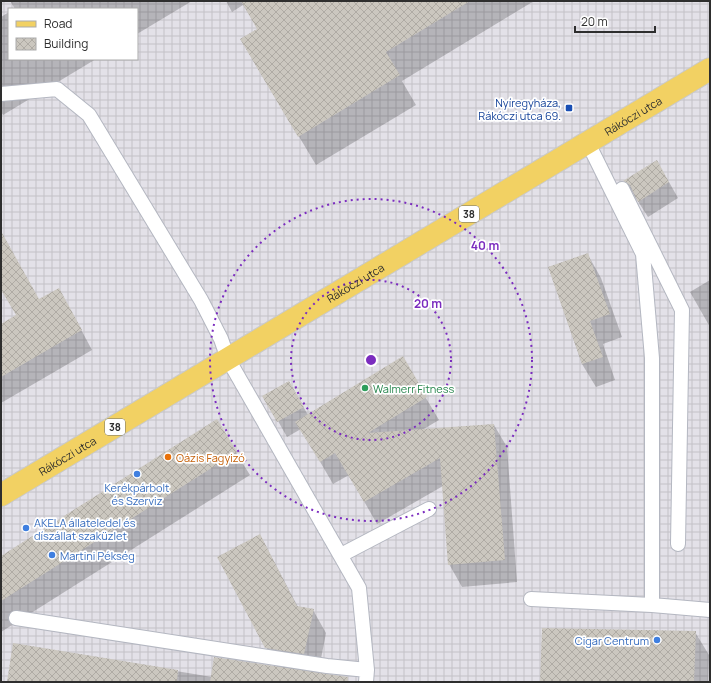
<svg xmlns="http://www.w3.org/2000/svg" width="711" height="683" font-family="Manrope,sans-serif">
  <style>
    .industrial { fill: url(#industrial-grid); fill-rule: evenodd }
    .shadow { fill: #0003 }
    .building { fill: url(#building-cross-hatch) }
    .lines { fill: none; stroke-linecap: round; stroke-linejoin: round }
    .service-casing { stroke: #b4b7c1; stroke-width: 16 }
    .primary-casing { stroke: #c9c9c9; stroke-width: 24 }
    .service { stroke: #fff; stroke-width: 14 }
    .primary { stroke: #f2d163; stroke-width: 22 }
    .ring { fill: none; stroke: #7b2cbf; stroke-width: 2; stroke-dasharray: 2 4 }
    .transit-dot { fill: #1a4fb4; stroke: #fff; stroke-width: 1.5 }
    .leisure-dot { fill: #2e9e5b; stroke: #fff; stroke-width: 1.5 }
    .food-dot { fill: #e8710a; stroke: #fff; stroke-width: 1.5 }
    .shop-dot { fill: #3f7fe0; stroke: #fff; stroke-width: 1.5 }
    .labels { text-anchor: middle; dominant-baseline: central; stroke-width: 3.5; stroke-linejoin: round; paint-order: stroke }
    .shield { fill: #fff; stroke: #6d6d6d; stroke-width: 1 }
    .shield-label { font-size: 10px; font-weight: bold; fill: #2e2e2e }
    .transit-label { font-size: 11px; fill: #164399; stroke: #fff; text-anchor: end }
    .street-label { font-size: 11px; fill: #2e2e2e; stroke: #fff }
    .leisure-label { font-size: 11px; fill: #27864d; stroke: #fff; text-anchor: start }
    .food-label { font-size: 11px; fill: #c56008; stroke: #fff; text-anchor: start }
    .shop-label { font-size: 11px; fill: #366cbe; stroke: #fff; text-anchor: start }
    .centre { fill: #7b2cbf; stroke: #fff; stroke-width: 2 }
    .ring-label { font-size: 12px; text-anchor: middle; font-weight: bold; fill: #7b2cbf; stroke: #fff; stroke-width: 3.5; stroke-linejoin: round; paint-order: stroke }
  </style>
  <defs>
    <pattern id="industrial-grid" width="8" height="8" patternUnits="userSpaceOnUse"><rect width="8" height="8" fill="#e3e1e8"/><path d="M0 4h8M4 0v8" fill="none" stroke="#c3c1c7"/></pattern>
    <pattern id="building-cross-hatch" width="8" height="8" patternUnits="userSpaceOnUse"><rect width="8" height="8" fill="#cbc7bf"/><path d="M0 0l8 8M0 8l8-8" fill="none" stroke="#afaba4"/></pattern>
  </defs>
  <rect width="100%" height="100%" fill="#efe9e1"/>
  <path class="industrial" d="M1 1H710V682H1ZM9 9H137V59H9Z"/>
  <path class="shadow" d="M10 1H192L137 34V9H15Z
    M226 1H534L402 81 416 105 316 165 258 68V29L243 5 232 12Z
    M9 12V59H96L3 115 1 112V17Z
    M625 181 669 182 678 198 648 217Z
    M588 255 601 278 622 337 603 344 615 380 596 387 582 364 549 268Z
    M1 260 39 300 70 309 92 350 1 403V325L17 316 1 288Z
    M710 280V327L690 292Z
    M402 358 439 420 422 430 494 425 507 447 517 582 462 587 449 564 443 486 377 524 349 475 333 484 301 429 287 437 264 396 289 382 308 415Z
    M216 421 250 475 1 632V557Z
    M260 535 298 607 313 610 326 633 318 674 329 682H8L14 644 212 677 278 668 266 647Z
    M695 632 709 655 708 682H541Z"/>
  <path class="building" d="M241 1H470L386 52 400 75 298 137 240 39 257 29Z
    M657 160 669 182 638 202 630 185 623 181Z
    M1 231 39 299 59 288 82 330 1 377V324L16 315 1 290Z
    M588 253 610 314 590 321 603 357 582 364 548 267Z
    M403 356 427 397 368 433 494 424 505 560 448 565 440 458 364 502 335 453 320 462 295 422Z
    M289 381 304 407 277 422 262 396Z
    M217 419 237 452 1 601V556Z
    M260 534 297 606 314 609 304 654 265 648 217 557Z
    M542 628 696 631 694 682H540Z
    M13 643 178 670 177 682H7Z
    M214 657 348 677V682H210Z"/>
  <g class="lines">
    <defs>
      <path id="service" d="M1 94 57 89 89 115 201 300 221 339 228 359 359 588 367 670 366 682
        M588 143 643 254 652 358V605
        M622 189 682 310 678 544
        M341 555 429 509
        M531 599 652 605 710 610
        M16 618 327 666 367 670"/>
      <g id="primary">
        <path id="s1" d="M1 495 710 69"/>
      </g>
    </defs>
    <use href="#service" class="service-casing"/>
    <use href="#primary" class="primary-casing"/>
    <use href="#service" class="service"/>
    <use href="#primary" class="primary"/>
  </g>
  <g class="ring">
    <circle cx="371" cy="360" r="80"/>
    <circle cx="371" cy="360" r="161"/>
  </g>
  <rect class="transit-dot" x="565" y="104" width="8" height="8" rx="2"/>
  <circle class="leisure-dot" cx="365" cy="388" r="4"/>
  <circle class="food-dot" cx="168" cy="457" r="4"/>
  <g class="shop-dot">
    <circle cx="137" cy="474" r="4"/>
    <circle cx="26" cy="528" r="4"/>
    <circle cx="52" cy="555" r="4"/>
    <circle cx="657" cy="640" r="4"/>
  </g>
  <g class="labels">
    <g class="shield">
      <rect x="459" y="206" width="20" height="16" rx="3"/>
      <rect x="105" y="419" width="20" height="16" rx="3"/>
    </g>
    <g class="shield-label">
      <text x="469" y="214">38</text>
      <text x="115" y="427">38</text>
    </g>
    <g class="transit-label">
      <text x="561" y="102">Nyíregyháza,<tspan x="561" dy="13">Rákóczi utca 69.</tspan></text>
    </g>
    <g class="street-label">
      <text stroke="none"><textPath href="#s1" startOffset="737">Rákóczi utca</textPath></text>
      <text stroke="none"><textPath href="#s1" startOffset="413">Rákóczi utca</textPath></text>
      <text stroke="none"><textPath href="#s1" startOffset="77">Rákóczi utca</textPath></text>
    </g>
    <g class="leisure-label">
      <text x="373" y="388">Walmerr Fitness</text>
    </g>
    <g class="food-label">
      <text x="176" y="457">Oázis Fagyizó</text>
    </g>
    <g class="shop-label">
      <text x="137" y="487" text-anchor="middle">Kerékpárbolt<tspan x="137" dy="13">és Szerviz</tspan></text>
      <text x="34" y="522">AKELA állateledel és<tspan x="34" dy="13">díszállat szaküzlet</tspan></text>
      <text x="60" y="555">Martini Pékség</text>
      <text x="649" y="640" text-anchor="end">Cigar Centrum</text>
    </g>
  </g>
  <circle cx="371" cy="360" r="6" class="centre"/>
  <g class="ring-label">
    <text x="485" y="250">40 m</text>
    <text x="428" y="308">20 m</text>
  </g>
  <rect width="711" height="683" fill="none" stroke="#2e2e2e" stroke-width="4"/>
  <rect x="8" y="8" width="130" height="52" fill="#ffffff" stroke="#ababab"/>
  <rect x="16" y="21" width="20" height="6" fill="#f2d163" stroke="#ababab"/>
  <text x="44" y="28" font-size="12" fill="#2e2e2e">Road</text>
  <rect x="16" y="38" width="20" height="12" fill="url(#building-cross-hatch)" stroke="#ababab"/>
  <text x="44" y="48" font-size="12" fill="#2e2e2e">Building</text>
  <path d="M575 26v6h80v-6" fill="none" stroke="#2e2e2e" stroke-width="2"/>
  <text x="581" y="26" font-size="12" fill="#2e2e2e" stroke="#ffffff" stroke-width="3" paint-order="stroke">20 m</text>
</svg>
